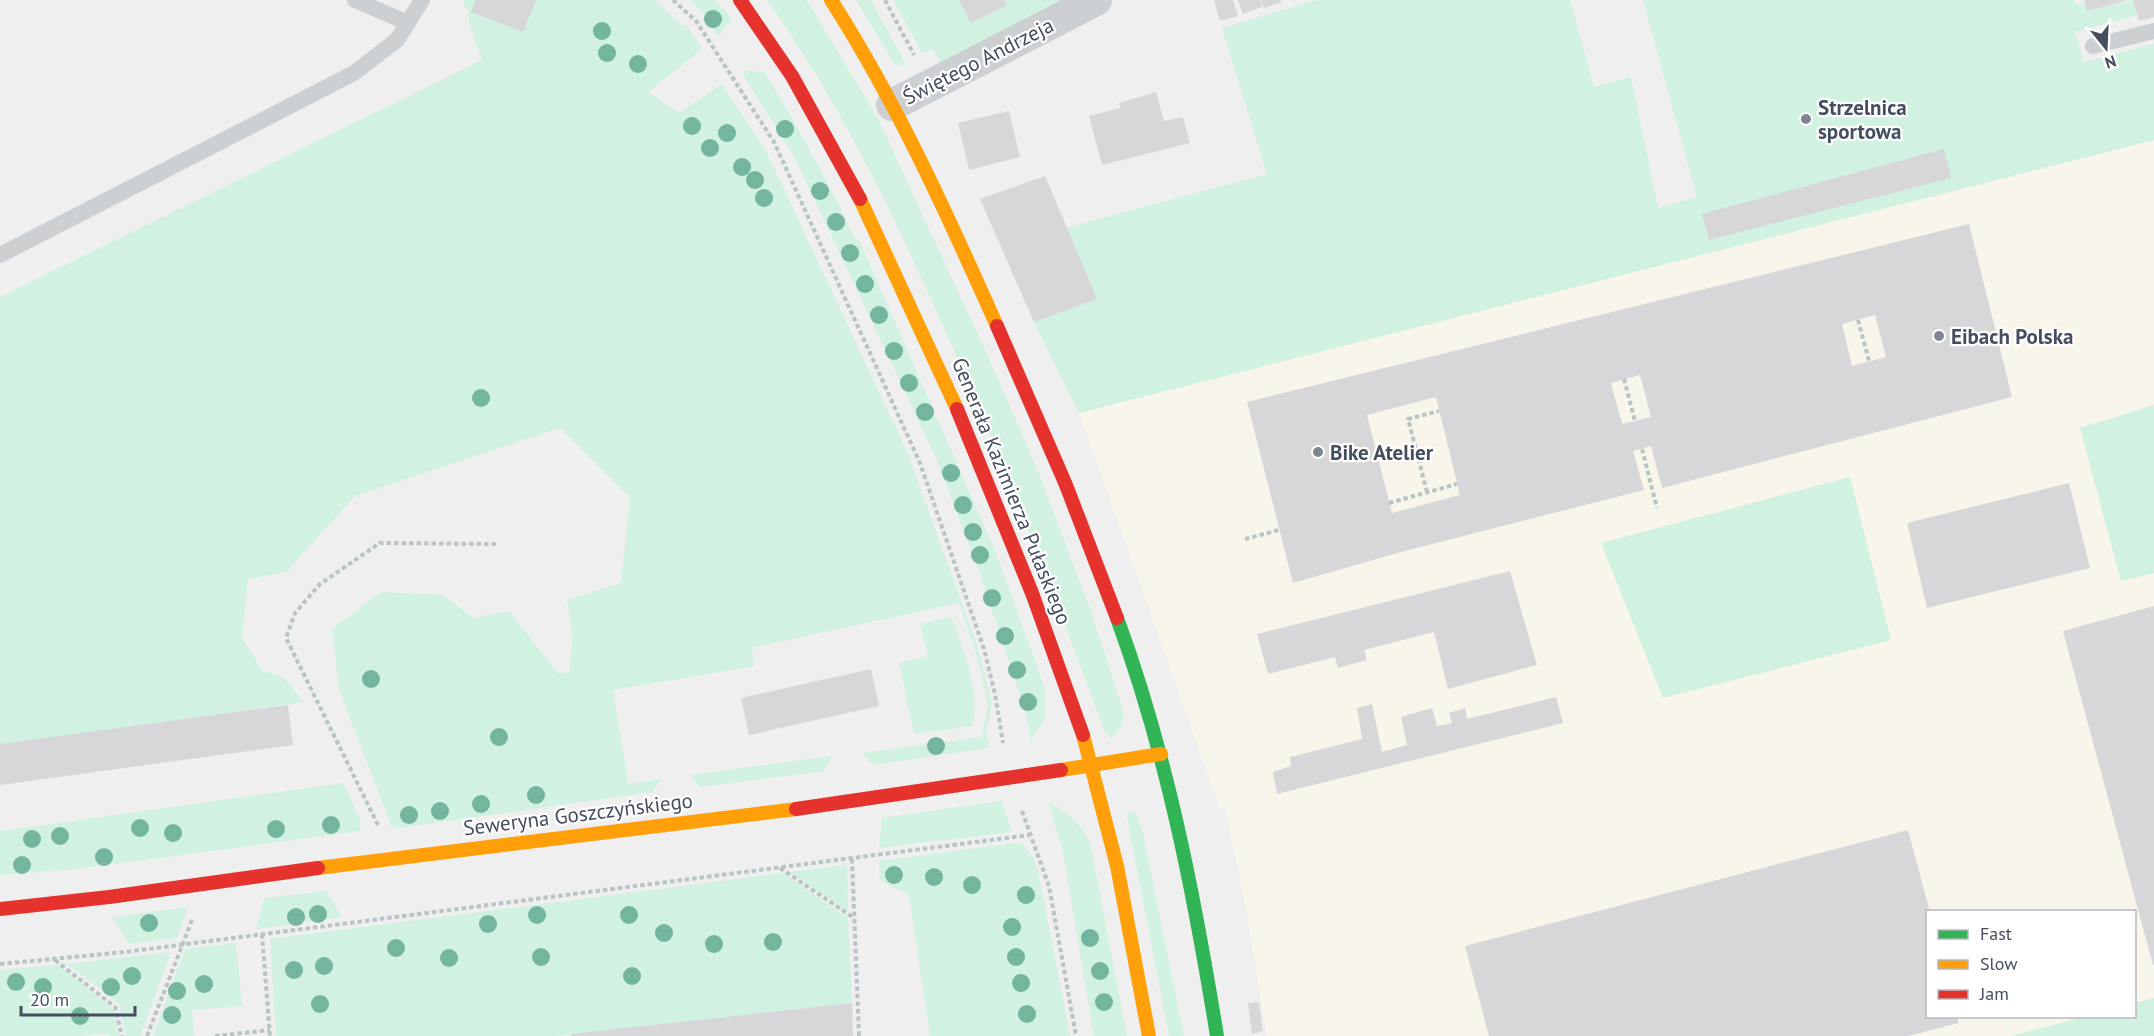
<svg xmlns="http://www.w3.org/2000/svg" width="2154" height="1036" font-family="'PT Sans',sans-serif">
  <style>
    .commercial { fill: #f8f5ea }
    .green { fill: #d1f1e1 }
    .building { fill: #d7d7d9; fill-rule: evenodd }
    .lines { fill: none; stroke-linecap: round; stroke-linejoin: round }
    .path { stroke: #b8c5c4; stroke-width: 4; stroke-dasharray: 4.5 3; stroke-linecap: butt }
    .lane { stroke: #cdd0d3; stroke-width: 16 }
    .street { stroke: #cdd0d3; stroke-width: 32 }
    .fast { stroke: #30b455; stroke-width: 14 }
    .slow { stroke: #ff9f0a; stroke-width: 14 }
    .jam { stroke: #e5322d; stroke-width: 14 }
    .tree { fill: #74b59d }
    .poi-dot { fill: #808691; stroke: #fff; stroke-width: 2 }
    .labels { text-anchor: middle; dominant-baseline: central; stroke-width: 4.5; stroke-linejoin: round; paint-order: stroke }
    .street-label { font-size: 21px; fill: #444e5e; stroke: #fff }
    .poi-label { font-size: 21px; font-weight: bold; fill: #444e5e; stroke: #fff; text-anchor: start }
  </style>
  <rect width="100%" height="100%" fill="#f0efef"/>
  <path class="commercial" d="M2154 140V405L2080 428 2121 581 2154 573V998L2135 1003 2134 912H1928V1016L2083 1017 2011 1036H1267L1245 904 1225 808 1220 809 1079 413Z"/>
  <path class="green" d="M462 0H655L680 24 688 27 702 49 648 92 679 113 722 84 767 153 908 454 977 645 992 703 986 733 989 748 873 765 862 753 982 737 988 704 975 649 959 603 751 648 755 666 613 690 628 784 661 779 652 792 399 828 391 825 339 689 332 629 381 592 442 595 474 618 509 611 558 673 570 672 572 635 567 600 621 583 630 498 560 428 355 496 286 572 248 579 242 638 262 670 284 678 304 702 0 745V297L482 60 469 23 468 11Z
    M689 0H716L732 20 718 36 703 13Z
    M767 0H806L811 7 878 119 986 352 1037 469 1092 614 1124 714 1122 725 1112 739 1105 732C1050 583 993 435 927 290 881 189 832 91 767 0Z
    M856 0H871L907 67 894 63Z
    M893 0H1064L942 64 932 49 924 53 921 51Z
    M1317 0H1570L1594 87 1631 77 1658 208 1697 197 1643 0H2074L2076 5 2085 3 2087 11 2133 0 2137 15 2075 32 2084 62 2154 44V140L1079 413 1034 322 1096 299 1065 228 1267 174 1222 28Z
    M741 71 764 72C798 126 828 181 855 239L858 238 996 553 1045 689V717L1031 742 1026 712 980 574 936 458 794 156Z
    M2154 405V573L2121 581 2080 428Z
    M1850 477 1891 640 1663 698 1601 543Z
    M951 617C964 651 981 690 972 726L914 734 899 663 928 656 920 624Z
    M832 756 825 771 700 787 690 775Z
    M343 783 360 819V831L77 869 0 875V831Z
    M1001 801 1012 832 879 848 882 818Z
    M1049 803C1068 812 1081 824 1090 843L1127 1036H1094L1063 851Z
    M1129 810 1135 813 1142 829 1184 1036H1169L1127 817Z
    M1021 842 1033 857 1038 871 1070 1036H930L909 895 880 880 879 861Z
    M847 865 848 912 790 872Z
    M783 873 848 918 852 1003 557 1036H276L270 939Z
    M326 891 342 917 256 929 264 898Z
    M188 907 177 938 129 944 112 917Z
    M236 943 242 1006 192 1010 194 1036H153L185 949Z
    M171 952 140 1036H126L119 1004 67 964Z
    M58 965 113 1009 119 1036H109V1033L82 1036H0V970Z
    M2154 998V1036H2011L2083 1017 2134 1016 2135 1003Z"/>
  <path class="building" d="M476 0H536L523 32 471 12Z
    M959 0H1004L1007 5 971 23Z
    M1214 0H1233L1238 16 1220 21Z
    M1238 0H1260L1262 7 1243 14Z
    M1261 0H1281V2L1264 8Z
    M2084 0H2125V1L2087 11Z
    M2133 0H2154V17L2139 21Z
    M1156 92 1164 121 1183 117 1190 143 1102 165 1089 116 1120 108 1119 103Z
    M1009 111 1020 157 969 170 958 123Z
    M1944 149 1951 178 1709 240 1702 214Z
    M1045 176 1097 299 1034 322 980 199Z
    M1969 224 2012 397 1662 488 1651 446 1633 451 1644 490 1401 552 1293 583 1247 402ZM1875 315 1886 357 1852 366 1842 324ZM1640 375 1651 417 1622 424 1611 383ZM1436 397 1460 495 1392 513 1367 415Z
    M2069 483 2090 568 1927 608 1907 523Z
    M1510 571 1537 665 1448 689 1434 632 1364 650 1367 660 1338 668 1335 657 1268 674 1257 634Z
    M2154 606V965H2153L2063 631Z
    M871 669 879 706 749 735 741 698Z
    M1556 697 1563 723 1277 794 1273 772 1291 766 1290 757 1362 739 1357 708 1372 704 1382 752 1407 745 1401 717 1432 708 1437 726 1452 723 1449 713 1465 708 1467 719Z
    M288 705 293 745 0 785V744Z
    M1908 830 1930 912H1928V1017H1957L1959 1023 1908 1036H1489L1465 946Z
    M1259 1002 1263 1031 1252 1034 1248 1003Z
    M852 1003 853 1036H571V1034Z"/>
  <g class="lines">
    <path class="path" d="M673 0 696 21 774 142 920 463 984 649 995 694 1003 743
      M885 0 914 55
      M1858 320 1869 361
      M1624 379 1635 421
      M1642 449 1657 508
      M1427 492 1408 419 1439 411
      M1389 503 1457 484
      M1245 539 1279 530
      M1022 811 1049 886 1076 1036
      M378 825 286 638 295 613 320 584 380 543 498 544
      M852 859 859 1036
      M780 868 854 918
      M262 934 270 1036
      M55 960 115 1007 122 1036
      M0 964 125 952 1030 835
      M147 1036 192 920
      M215 1036 270 1030"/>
    <path class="lane" d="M355 0 408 23
      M2093 46 2154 31
      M0 255 354 73 397 40 422 0"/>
    <path class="street" d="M892 105 1096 0"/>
    <path class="fast" d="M1117 618C1167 754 1194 894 1217 1036"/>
    <path class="slow" d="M831 0C897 103 947 214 997 326
      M860 199 957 409
      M1083 735 1117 866 1149 1036
      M1061 770 1161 754
      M318 868 796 809"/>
    <path class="jam" d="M740 0 792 76 860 199
      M997 326 1066 485 1117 618
      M957 409 1032 593 1083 735
      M796 809 1061 770
      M0 909 109 897 318 868"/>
  </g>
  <g class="tree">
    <circle cx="713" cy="19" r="9"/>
    <circle cx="602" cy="31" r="9"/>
    <circle cx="607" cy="53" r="9"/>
    <circle cx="638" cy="64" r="9"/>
    <circle cx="692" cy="126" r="9"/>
    <circle cx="785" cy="129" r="9"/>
    <circle cx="727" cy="133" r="9"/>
    <circle cx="710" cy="148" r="9"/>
    <circle cx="742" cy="167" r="9"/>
    <circle cx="755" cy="180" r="9"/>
    <circle cx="820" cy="191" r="9"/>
    <circle cx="764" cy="198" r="9"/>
    <circle cx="836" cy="222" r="9"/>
    <circle cx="850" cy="253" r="9"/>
    <circle cx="865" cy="284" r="9"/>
    <circle cx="879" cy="315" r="9"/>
    <circle cx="894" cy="351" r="9"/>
    <circle cx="909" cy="383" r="9"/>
    <circle cx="481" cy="398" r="9"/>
    <circle cx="925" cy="412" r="9"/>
    <circle cx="951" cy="473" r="9"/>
    <circle cx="963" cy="505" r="9"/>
    <circle cx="973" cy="532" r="9"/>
    <circle cx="980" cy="555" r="9"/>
    <circle cx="992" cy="598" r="9"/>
    <circle cx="1005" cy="636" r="9"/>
    <circle cx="1017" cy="670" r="9"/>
    <circle cx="371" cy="679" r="9"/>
    <circle cx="1028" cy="702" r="9"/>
    <circle cx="499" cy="737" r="9"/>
    <circle cx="936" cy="746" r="9"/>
    <circle cx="536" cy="795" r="9"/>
    <circle cx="481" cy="804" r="9"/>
    <circle cx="440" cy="811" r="9"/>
    <circle cx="409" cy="815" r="9"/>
    <circle cx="331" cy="825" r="9"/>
    <circle cx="140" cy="828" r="9"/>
    <circle cx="276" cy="829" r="9"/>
    <circle cx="173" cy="833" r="9"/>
    <circle cx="60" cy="836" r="9"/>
    <circle cx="32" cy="839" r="9"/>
    <circle cx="104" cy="857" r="9"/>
    <circle cx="22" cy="865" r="9"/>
    <circle cx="894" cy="875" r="9"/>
    <circle cx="934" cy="877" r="9"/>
    <circle cx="972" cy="885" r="9"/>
    <circle cx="1026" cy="895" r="9"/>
    <circle cx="318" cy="914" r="9"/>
    <circle cx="537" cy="915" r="9"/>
    <circle cx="629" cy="915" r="9"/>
    <circle cx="296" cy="917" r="9"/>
    <circle cx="149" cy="923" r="9"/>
    <circle cx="488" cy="924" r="9"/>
    <circle cx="1012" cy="927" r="9"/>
    <circle cx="664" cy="933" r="9"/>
    <circle cx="1090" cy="938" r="9"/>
    <circle cx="773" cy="942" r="9"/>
    <circle cx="714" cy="944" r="9"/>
    <circle cx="396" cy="948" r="9"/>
    <circle cx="541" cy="957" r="9"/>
    <circle cx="1016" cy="957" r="9"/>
    <circle cx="449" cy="958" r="9"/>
    <circle cx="324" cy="966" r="9"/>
    <circle cx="294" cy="970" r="9"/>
    <circle cx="1100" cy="971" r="9"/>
    <circle cx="132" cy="976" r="9"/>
    <circle cx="632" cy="976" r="9"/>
    <circle cx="16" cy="982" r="9"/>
    <circle cx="1021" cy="983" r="9"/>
    <circle cx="204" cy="984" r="9"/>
    <circle cx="43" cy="987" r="9"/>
    <circle cx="111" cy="987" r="9"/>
    <circle cx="177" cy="991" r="9"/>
    <circle cx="1104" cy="1002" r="9"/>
    <circle cx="320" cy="1004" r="9"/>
    <circle cx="1027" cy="1014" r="9"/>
    <circle cx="172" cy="1015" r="9"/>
    <circle cx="80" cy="1016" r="9"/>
  </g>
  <g class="poi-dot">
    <circle cx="1806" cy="119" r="6"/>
    <circle cx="1939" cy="336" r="6"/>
    <circle cx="1318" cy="452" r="6"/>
  </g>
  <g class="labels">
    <g class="street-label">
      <text transform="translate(978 61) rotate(-27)">Świętego Andrzeja</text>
      <text transform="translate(1012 491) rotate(68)">Generała Kazimierza Pułaskiego</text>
      <text transform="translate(578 814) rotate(-7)">Seweryna Goszczyńskiego</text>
    </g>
    <g class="poi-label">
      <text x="1818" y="107">Strzelnica<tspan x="1818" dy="24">sportowa</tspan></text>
      <text x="1951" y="336">Eibach Polska</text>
      <text x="1330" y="452">Bike Atelier</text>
    </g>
  </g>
  <rect x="1926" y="910" width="210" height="108" fill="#ffffff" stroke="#b4b8bf" stroke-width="1.5"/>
  <rect x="1938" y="930" width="30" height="9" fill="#30b455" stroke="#b4b8bf" stroke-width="1.5"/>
  <text x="1980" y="940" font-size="18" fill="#444e5e">Fast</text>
  <rect x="1938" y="960" width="30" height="9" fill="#ff9f0a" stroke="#b4b8bf" stroke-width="1.5"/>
  <text x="1980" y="970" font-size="18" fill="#444e5e">Slow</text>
  <rect x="1938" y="990" width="30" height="9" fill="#e5322d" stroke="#b4b8bf" stroke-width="1.5"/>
  <text x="1980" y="1000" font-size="18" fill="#444e5e">Jam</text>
  <g transform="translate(2106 48) rotate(162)" stroke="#ffffff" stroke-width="4.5" paint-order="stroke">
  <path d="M0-4.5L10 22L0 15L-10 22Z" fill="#444e5e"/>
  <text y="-9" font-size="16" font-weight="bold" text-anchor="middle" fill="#444e5e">N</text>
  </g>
  <path d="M21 1006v9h114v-9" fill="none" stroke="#444e5e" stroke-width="3"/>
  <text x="30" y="1006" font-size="18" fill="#444e5e" stroke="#ffffff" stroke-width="4.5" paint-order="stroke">20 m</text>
</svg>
